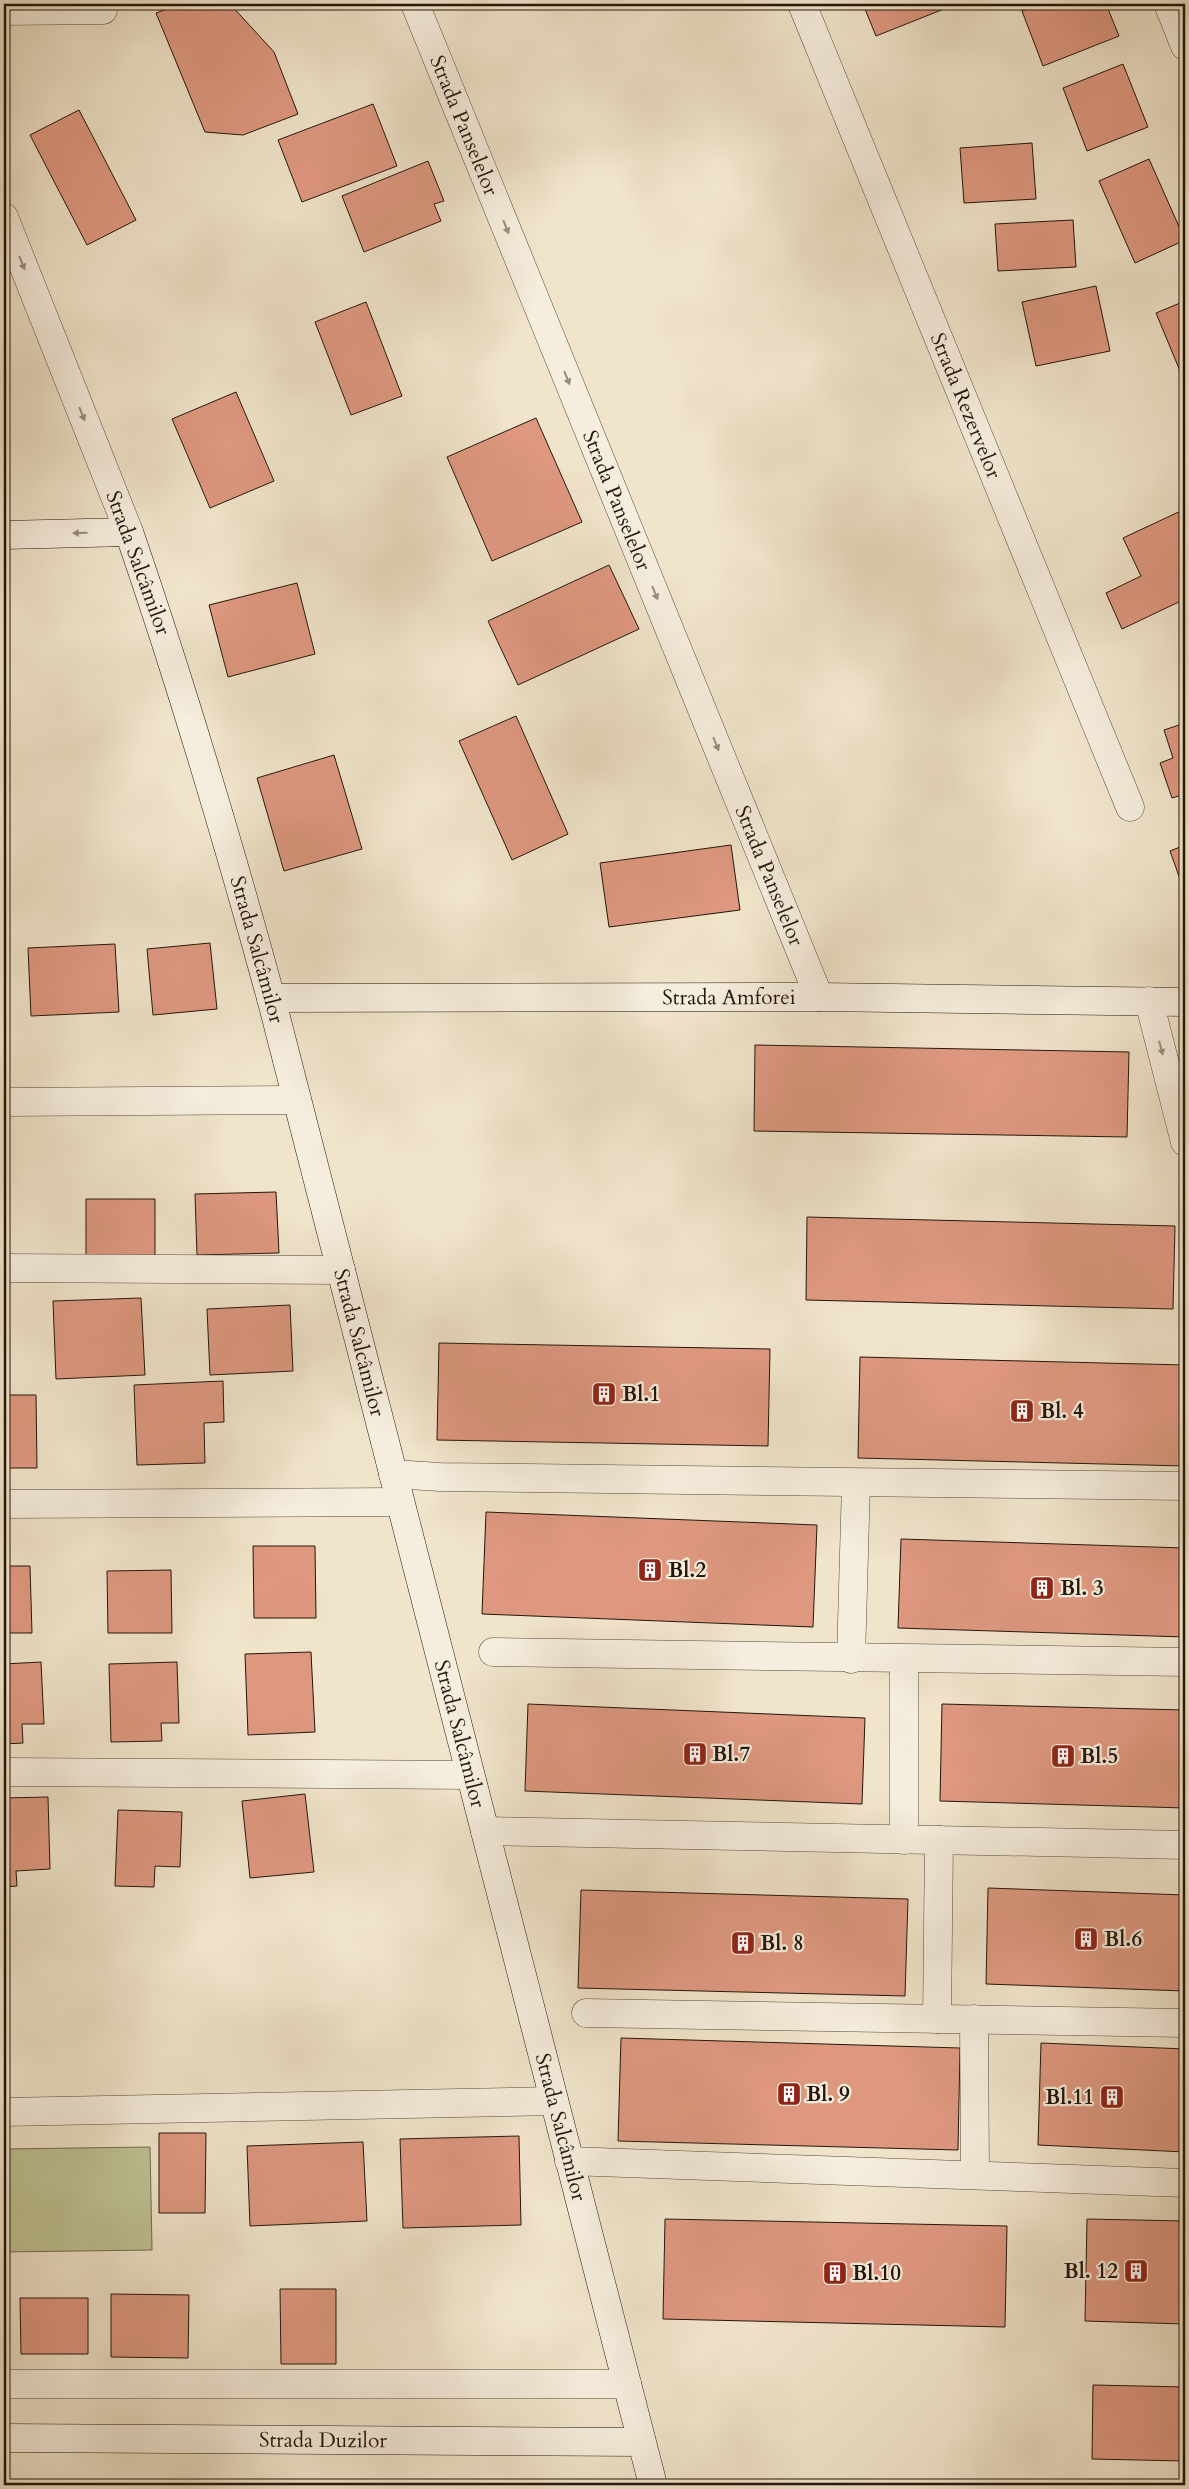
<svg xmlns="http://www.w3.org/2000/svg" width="1189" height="2489" font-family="Cardo,serif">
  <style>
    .green { fill: #bec294; stroke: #716c50 }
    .building { fill: #de9880; stroke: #24160b }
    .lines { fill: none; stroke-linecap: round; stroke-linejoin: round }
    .street-casing { stroke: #574a3b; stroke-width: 29 }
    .secondary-casing { stroke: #24160b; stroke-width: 29 }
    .street { stroke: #f5eddd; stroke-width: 28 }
    .secondary { stroke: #f5eddd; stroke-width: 28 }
    .oneway { fill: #978c7e }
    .labels { text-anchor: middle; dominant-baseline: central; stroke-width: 4.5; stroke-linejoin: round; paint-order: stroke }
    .street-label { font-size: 21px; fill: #24160b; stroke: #f5eddd }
    .poi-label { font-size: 21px; font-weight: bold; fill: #24160b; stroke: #f5eddd; text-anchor: start }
  </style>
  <rect width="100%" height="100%" fill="#f0e4cb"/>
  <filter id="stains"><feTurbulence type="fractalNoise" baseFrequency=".004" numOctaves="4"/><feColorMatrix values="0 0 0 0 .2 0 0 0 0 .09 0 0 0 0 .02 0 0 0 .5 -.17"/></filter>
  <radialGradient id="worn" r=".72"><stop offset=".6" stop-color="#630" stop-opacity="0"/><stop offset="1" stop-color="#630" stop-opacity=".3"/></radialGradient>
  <path class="green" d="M150 2147 152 2250 4 2252V2149Z"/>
  <path class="building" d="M180 4H230L274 52 298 114 243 135 205 132 156 13Z
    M863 4H947L949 7 876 36Z
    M1040 4H1075L1077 8 1087 4H1106L1119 36 1043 66 1022 11Z
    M1123 64 1148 127 1087 151 1063 88Z
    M373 104 397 166 302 202 278 140Z
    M79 110 136 220 87 245 30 135Z
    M1032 143 1036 199 964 203 960 148Z
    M1149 159 1185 240 1135 263 1099 181Z
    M428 161 444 201 434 204 441 221 364 252 342 196Z
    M1073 220 1076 267 998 271 995 224Z
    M1096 286 1110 351 1036 366 1022 302Z
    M1185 301V383L1156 313Z
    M366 302 402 396 351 415 315 322Z
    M236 392 274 481 210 508 172 419Z
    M536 418 582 522 492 561 447 457Z
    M1185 509V599L1122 629 1106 593 1141 576 1123 538Z
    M609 565 639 629 518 685 488 621Z
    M297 583 315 654 228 677 209 605Z
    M516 716 568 834 512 860 459 741Z
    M1185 723V794L1172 798 1160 763 1173 758 1164 730Z
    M334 755 362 849 284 871 257 778Z
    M731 845 740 910 609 927 600 863Z
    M1185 845V893L1170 851Z
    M210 943 217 1009 153 1015 147 949Z
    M115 944 119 1012 31 1016 28 948Z
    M755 1045 1129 1052 1127 1137 754 1131Z
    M276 1192 279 1253 197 1255 195 1194Z
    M86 1199H155V1257H86Z
    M807 1217 1175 1226 1173 1309 806 1300Z
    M141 1298 145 1375 56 1379 53 1301Z
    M290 1305 293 1371 210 1375 207 1309Z
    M439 1343 770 1349 768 1446 437 1440Z
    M860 1357 1185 1365V1466L858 1458Z
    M223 1381 224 1422 204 1423 205 1463 137 1465 134 1385Z
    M4 1395H36L37 1468H4Z
    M486 1512 817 1525 813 1627 482 1614Z
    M901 1539 1185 1548V1637L898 1628Z
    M253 1546H315L316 1618H254Z
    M4 1566H30L32 1633H4Z
    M171 1570 172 1633H108L107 1571Z
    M311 1652 315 1732 248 1735 245 1654Z
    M41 1662 44 1724H22L23 1743 4 1744V1664Z
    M177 1662 179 1723H161L162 1741 111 1742 109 1664Z
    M528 1704 865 1718 862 1804 525 1791Z
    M942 1704 1185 1710V1808L940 1801Z
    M305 1794 314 1872 250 1878 242 1801Z
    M48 1797 50 1869 16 1871 17 1886 4 1887V1798Z
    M118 1810 182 1812 180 1867 155 1866 154 1887 115 1886Z
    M988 1888 1185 1895V1991L986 1984Z
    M581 1890 908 1899 905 1996 578 1988Z
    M621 2038 960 2048 958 2150 618 2141Z
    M1041 2043 1185 2049V2152L1038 2145Z
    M159 2133H206L205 2213H159Z
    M519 2136 521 2225 403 2228 400 2139Z
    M363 2142 367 2221 250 2226 247 2146Z
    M665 2219 1007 2226 1005 2327 663 2319Z
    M1087 2219 1185 2221V2324L1085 2321Z
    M280 2289H336V2364H281Z
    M111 2294 189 2295 188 2358 111 2357Z
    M20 2298H88V2354H21Z
    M1093 2385 1185 2387V2461L1092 2459Z"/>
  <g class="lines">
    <defs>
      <g id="street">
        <path id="s1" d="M415 4 819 997"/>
        <path id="s2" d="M802 4 1130 807"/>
        <path d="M1168 4 1185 46"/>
        <path d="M4 11 103 10"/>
        <path d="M4 217 129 532"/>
        <path d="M1149 1001 1185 1142"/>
        <path d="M4 1102 297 1100"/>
        <path d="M4 1268 341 1270"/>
        <path d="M393 1474 440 1477 1185 1486"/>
        <path d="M4 1504 400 1502"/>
        <path d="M493 1652 1185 1662"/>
        <path d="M851 1659 856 1483"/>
        <path d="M904 1659V1840"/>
        <path d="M4 1772 470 1775"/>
        <path d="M485 1831 1185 1845"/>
        <path d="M586 2013 1185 2023"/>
        <path d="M937 2019 939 1840"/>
        <path d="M974 2019 975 2175"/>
        <path d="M4 2112 554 2101"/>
        <path d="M569 2161 1185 2183"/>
        <path d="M4 2384H627"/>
      </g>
      <g id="secondary">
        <path id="s3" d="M4 535 129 532C182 686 228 841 271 998L653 2485"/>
        <path id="s4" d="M271 998 819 997 1185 1002"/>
        <path id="s5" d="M4 2438 641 2442"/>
      </g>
    </defs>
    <use href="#street" class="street-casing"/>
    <use href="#secondary" class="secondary-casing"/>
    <use href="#street" class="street"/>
    <use href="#secondary" class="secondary"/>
  </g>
  <defs><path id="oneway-solid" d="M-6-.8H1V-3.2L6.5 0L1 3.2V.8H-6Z" transform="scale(1.25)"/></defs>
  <g class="oneway">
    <use href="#oneway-solid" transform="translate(506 227) rotate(68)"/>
    <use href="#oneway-solid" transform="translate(22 263) rotate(68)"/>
    <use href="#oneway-solid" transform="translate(567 378) rotate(68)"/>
    <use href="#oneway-solid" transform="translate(82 414) rotate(68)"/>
    <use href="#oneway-solid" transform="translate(80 533) rotate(178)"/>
    <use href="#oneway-solid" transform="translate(655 593) rotate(68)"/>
    <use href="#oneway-solid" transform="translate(716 744) rotate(68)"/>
    <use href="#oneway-solid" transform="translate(1161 1048) rotate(75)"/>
  </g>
  <defs>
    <symbol id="building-square" viewBox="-11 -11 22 22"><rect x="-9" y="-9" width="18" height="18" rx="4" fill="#8f2418" stroke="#f5eddd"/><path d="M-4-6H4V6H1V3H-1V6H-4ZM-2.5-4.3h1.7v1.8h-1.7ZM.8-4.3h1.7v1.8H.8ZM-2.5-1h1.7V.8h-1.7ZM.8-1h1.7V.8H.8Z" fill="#fff"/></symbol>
  </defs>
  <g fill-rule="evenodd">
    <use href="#building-square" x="590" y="1380" width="28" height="28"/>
    <use href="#building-square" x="1008" y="1397" width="28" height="28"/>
    <use href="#building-square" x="636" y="1556" width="28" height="28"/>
    <use href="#building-square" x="1028" y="1574" width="28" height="28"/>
    <use href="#building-square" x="681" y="1740" width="28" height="28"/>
    <use href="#building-square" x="1049" y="1742" width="28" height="28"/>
    <use href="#building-square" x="1072" y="1925" width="28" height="28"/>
    <use href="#building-square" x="729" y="1929" width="28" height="28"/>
    <use href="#building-square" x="775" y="2080" width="28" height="28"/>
    <use href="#building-square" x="1098" y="2083" width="28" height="28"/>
    <use href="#building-square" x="1122" y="2257" width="28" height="28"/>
    <use href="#building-square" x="821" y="2259" width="28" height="28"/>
  </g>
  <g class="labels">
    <g class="street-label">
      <text stroke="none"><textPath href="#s1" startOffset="131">Strada Panselelor</textPath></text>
      <text stroke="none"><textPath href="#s2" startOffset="434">Strada Rezervelor</textPath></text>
      <text stroke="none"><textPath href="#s1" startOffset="536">Strada Panselelor</textPath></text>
      <text transform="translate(138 563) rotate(70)">Strada Salcâmilor</text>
      <text stroke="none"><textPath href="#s1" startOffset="941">Strada Panselelor</textPath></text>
      <text stroke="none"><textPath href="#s3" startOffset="562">Strada Salcâmilor</textPath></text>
      <text stroke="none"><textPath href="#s4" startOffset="458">Strada Amforei</textPath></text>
      <text stroke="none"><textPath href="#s3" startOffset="968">Strada Salcâmilor</textPath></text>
      <text stroke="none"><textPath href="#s3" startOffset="1372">Strada Salcâmilor</textPath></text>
      <text stroke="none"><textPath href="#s3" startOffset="1778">Strada Salcâmilor</textPath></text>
      <text stroke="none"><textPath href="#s5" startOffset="319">Strada Duzilor</textPath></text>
    </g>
    <g class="poi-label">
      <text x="622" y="1394">Bl.1</text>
      <text x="1040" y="1411">Bl. 4</text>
      <text x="668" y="1570">Bl.2</text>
      <text x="1060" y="1588">Bl. 3</text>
      <text x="712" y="1754">Bl.7</text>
      <text x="1080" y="1756">Bl.5</text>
      <text x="1104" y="1939">Bl.6</text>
      <text x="760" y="1943">Bl. 8</text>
      <text x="806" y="2094">Bl. 9</text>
      <text x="1094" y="2097" text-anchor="end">Bl.11</text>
      <text x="1118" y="2271" text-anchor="end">Bl. 12</text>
      <text x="852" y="2273">Bl.10</text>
    </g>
  </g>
  <rect width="1189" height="2489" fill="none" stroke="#f0e4cb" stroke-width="20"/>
  <rect x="5" y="5" width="1179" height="2479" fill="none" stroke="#24160b" stroke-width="2.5"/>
  <rect x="10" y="10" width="1169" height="2469" fill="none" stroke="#24160b"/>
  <rect width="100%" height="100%" filter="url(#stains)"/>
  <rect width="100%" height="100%" fill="url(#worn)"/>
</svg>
